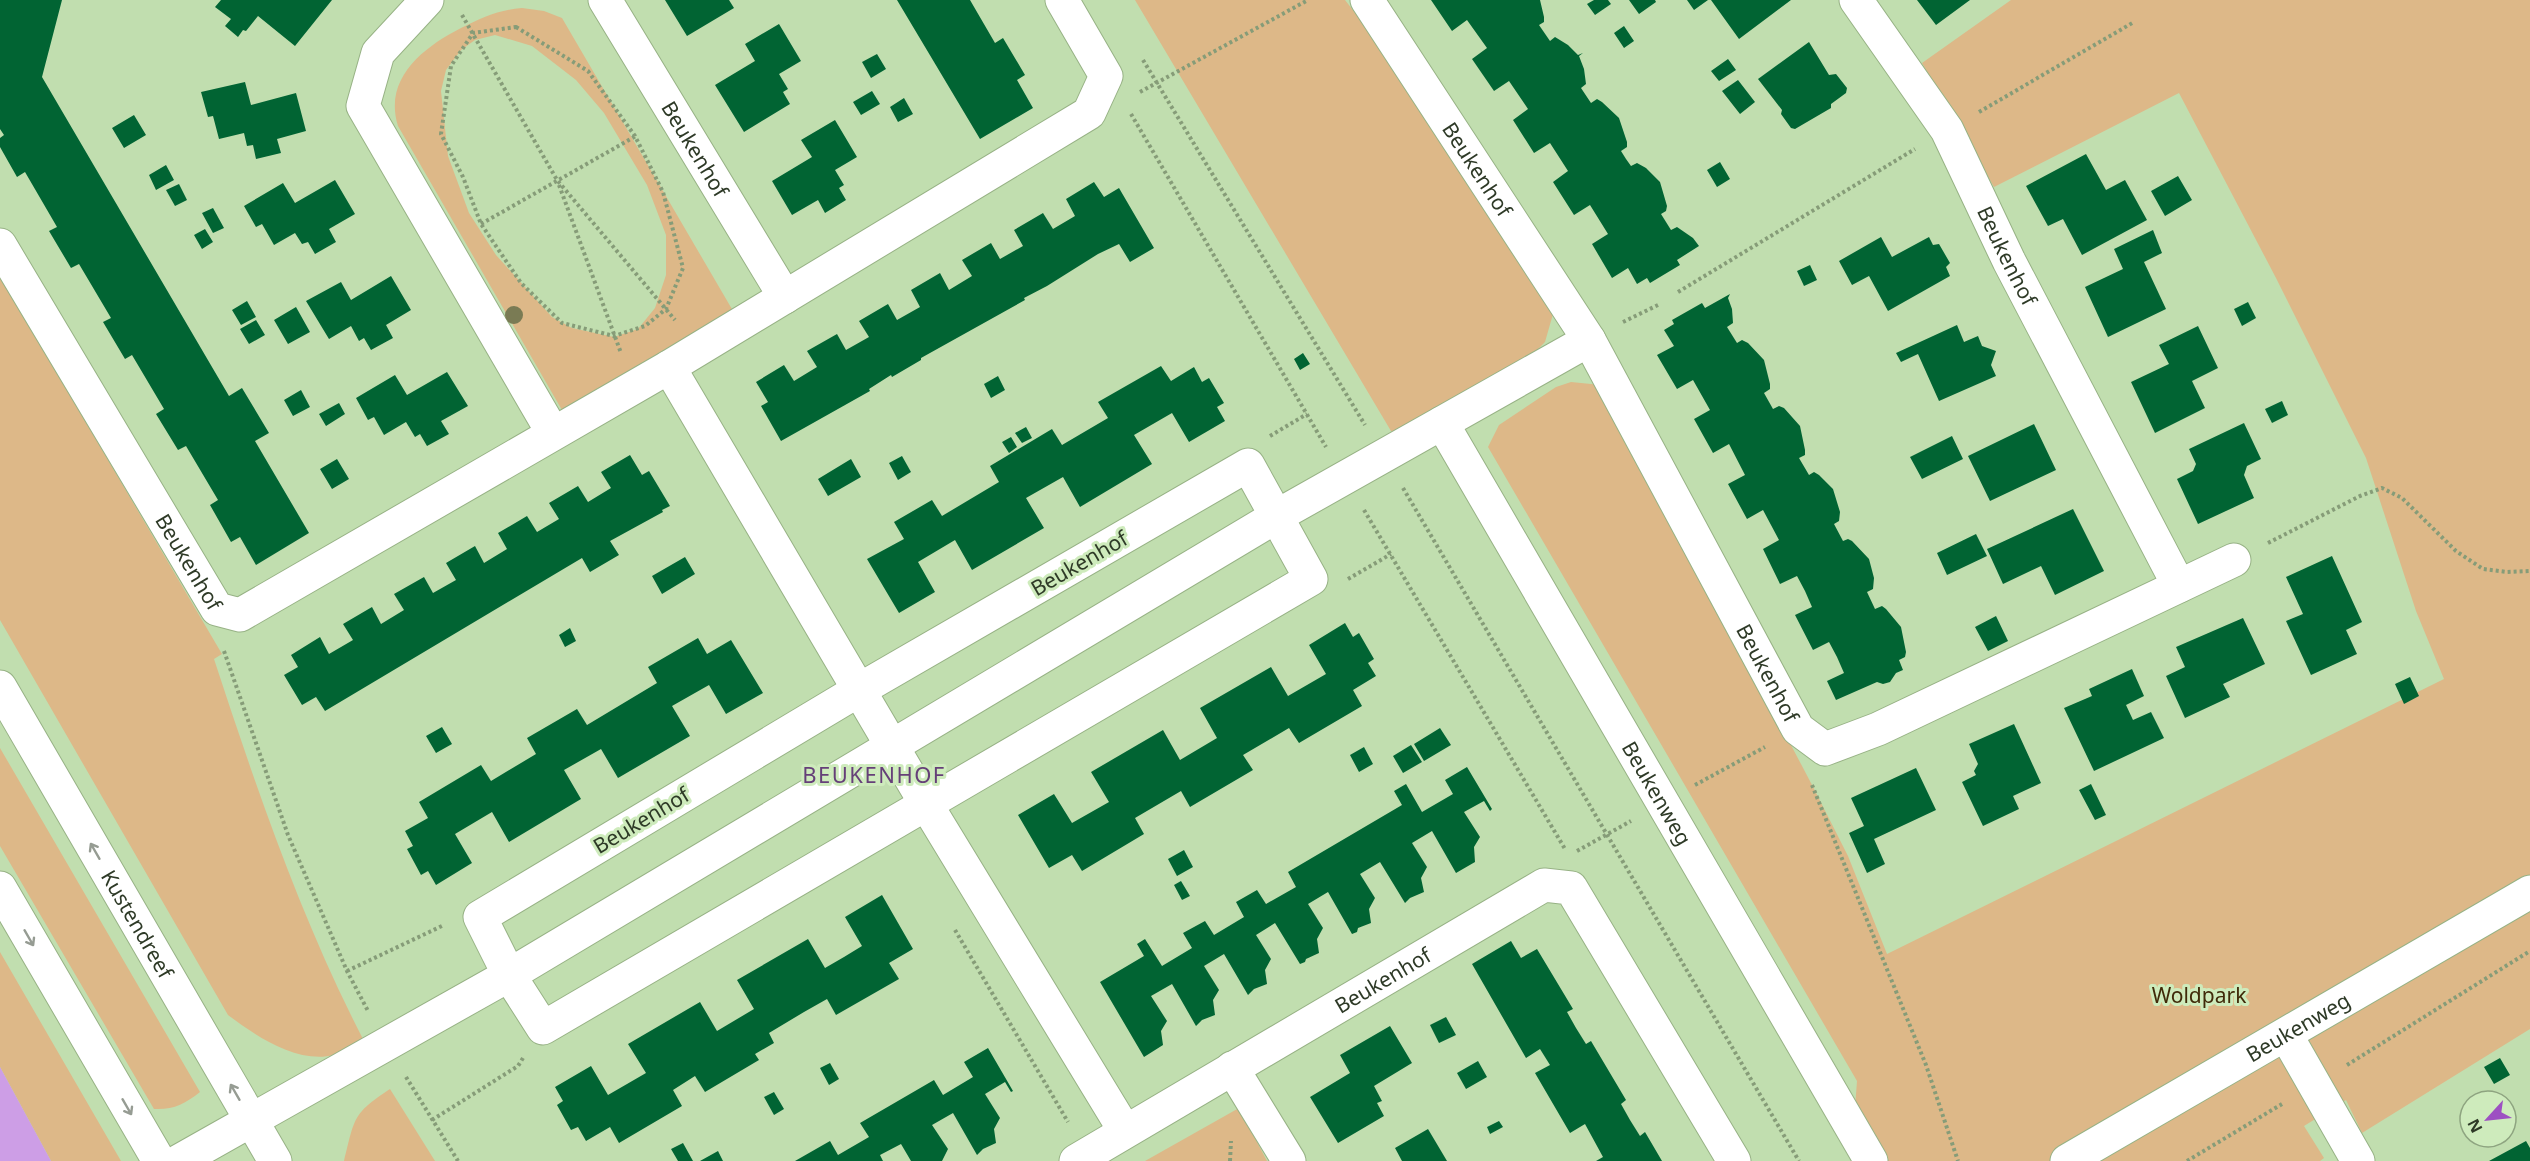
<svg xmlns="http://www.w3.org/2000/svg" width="2530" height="1161" font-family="'Noto Sans',sans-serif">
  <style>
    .green { fill: #ddb888; fill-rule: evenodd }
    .water { fill: #cd9ee6 }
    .building { fill: #016433 }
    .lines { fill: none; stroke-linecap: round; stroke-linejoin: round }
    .minor-casing { stroke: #97b285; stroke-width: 35 }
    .major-casing { stroke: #97b285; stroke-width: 35 }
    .path { stroke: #869c78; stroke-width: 4; stroke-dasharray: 3 3; stroke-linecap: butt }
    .minor { stroke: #fff; stroke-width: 33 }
    .major { stroke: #fff; stroke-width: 33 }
    .tree { fill: #7a7b54 }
    .oneway { stroke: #969c93 }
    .labels { text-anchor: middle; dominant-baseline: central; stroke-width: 6; stroke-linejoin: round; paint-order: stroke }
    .street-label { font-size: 21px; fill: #2e3a27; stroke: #ceebbc }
    .park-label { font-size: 21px; fill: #402a09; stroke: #ceebbc }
    .neighbourhood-label { font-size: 22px; letter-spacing: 1.5px; fill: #653f78; stroke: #ceebbc }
  </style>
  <rect width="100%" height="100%" fill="#c1deaf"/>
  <path class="green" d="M1135 0H1345L1388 55 1555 307 1545 342 1536 351 1398 434 1391 431Z
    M2011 0H2530V1029L2362 1133 2346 1100 2304 1126 2324 1158 2320 1161H1851L1857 1081 1488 447 1499 425 1556 387 1571 382 1601 385 1811 783 1848 856 1887 954 2444 679 2416 611 2366 458 2276 278 2179 93 1994 187 1922 63Z
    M522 8 544 11 562 18 736 316 566 417 398 126C383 78 424 47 461 28 482 18 498 10 522 8ZM495 35 532 46 576 80 604 113 647 185 666 235V275L655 308 638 329 614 337 572 328 552 317 496 255 469 213 448 156 441 91 446 70 461 50 475 40Z
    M0 276 222 654 214 659C257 790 301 919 364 1041 354 1046 344 1053 334 1055 297 1064 256 1036 228 1015L0 620Z
    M0 748 200 1092C185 1104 173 1110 154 1109L0 846Z
    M0 952 121 1161H51L0 1067Z
    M390 1089 435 1161H344C355 1118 352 1114 390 1089Z
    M1239 1108 1267 1161H1145Z"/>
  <path class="water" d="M0 1067 51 1161H0Z"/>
  <path class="building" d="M0 0H62L42 77 229 396 242 388 269 433 255 441 309 533 256 565 240 537 231 542 210 505 218 500 186 446 178 450 156 414 164 409 132 355 125 359 103 322 111 318 79 264 71 268 49 231 57 227 25 172 17 177 0 147V138L4 135 0 129Z
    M221 0H332L295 46 258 16 246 31 243 30 238 37 225 26 231 19 215 7Z
    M665 0H729L734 8 687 36Z
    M897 0H970L995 43 1003 38 1025 75 1017 80 1033 108 980 139Z
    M1431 0H1540L1544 17V22L1539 25 1550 41 1555 37 1568 45 1578 55 1583 53 1579 56 1584 69 1586 84 1581 88 1591 103 1597 99 1602 102 1619 118 1627 142V147L1621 151 1626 159 1631 166 1637 163 1646 168 1660 182 1667 206 1666 211 1661 214 1671 230 1677 227 1693 238 1699 246 1677 260 1680 265 1650 283 1647 278 1637 284 1628 268 1612 278 1592 244 1608 234 1590 205 1574 215 1553 182 1568 171 1550 143 1534 153 1513 120 1528 109 1509 81 1494 91 1472 59 1487 48 1467 20 1452 31Z
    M1594 0H1608L1611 4 1595 15 1587 4Z
    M1629 0H1655L1656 2 1639 14Z
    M1687 0H1708L1694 10Z
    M1711 0H1791L1739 39Z
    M1917 0H1970L1936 25Z
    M779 24 801 61 779 74 788 89 783 92 790 104 744 132 715 85 755 61 745 44Z
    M1624 26 1634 41 1624 48 1614 33Z
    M1809 42 1829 75 1836 74 1847 88 1846 93 1831 104V108L1795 129 1791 128 1781 114 1782 110 1758 79Z
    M877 54 886 69 871 78 862 62Z
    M1728 59 1736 70 1719 81 1711 71Z
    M1738 80 1755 102 1740 114 1722 91Z
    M245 82 251 105 296 93 306 131 277 139 281 153 256 159 253 145 247 146 244 133 219 139 213 116 208 117 201 92Z
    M872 91 880 104 861 115 853 102Z
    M904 98 913 114 898 122 890 107Z
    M134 115 146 135 124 148 112 128Z
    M835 120 857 157 835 170 844 185 839 188 846 200 825 213 818 200 792 215 772 181 812 157 801 140Z
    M2086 154 2106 190 2125 180 2147 220 2082 255 2063 219 2048 226 2026 186Z
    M1720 162 1730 179 1717 187 1707 170Z
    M166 165 174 180 156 190 149 175Z
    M2178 176 2192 200 2165 216 2151 191Z
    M335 180 355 214 329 229 336 242 315 254 308 242 302 244 295 233 274 245 262 224 256 227 244 206 283 183 295 203Z
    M1094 182 1104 197 1119 188 1154 248 1130 262 1119 244 1098 254 1047 286 1024 298 1025 300 921 358V360L892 377 891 375 869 389 870 391 781 441 761 406 768 402 756 382 784 365 794 381 817 367 807 351 837 334 846 350 869 337 859 321 888 304 897 320 920 307 911 290 940 273 949 290 972 276 962 260 991 243 1000 259 1023 246 1014 230 1043 213 1053 229 1075 216 1066 199Z
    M179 184 187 200 175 206 166 190Z
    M213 208 224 228 213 233 202 213Z
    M205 229 213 242 202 249 194 235Z
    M2153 230 2162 253 2144 262 2166 309 2108 337 2085 287 2123 269 2114 249Z
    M1881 237 1892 257 1929 237 1933 245 1939 244 1950 263 1946 267 1950 276 1888 311 1869 276 1852 285 1839 261Z
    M1810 265 1817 280 1804 286 1797 271Z
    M391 276 411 310 386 325 393 338 371 350 364 338 359 341 351 326 329 339 306 301 341 282 351 300Z
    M1730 294 1728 298 1732 309 1733 323 1727 327 1737 343 1742 340 1748 343 1764 360 1770 384V389L1764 393 1773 409 1779 406 1784 408 1800 426 1805 450V455L1799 458 1809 475 1814 472 1819 475 1833 489 1840 512 1839 521 1834 524 1843 541 1848 539 1852 541 1869 559 1874 578 1873 589 1867 592 1875 609 1882 606 1886 609 1901 627 1906 652 1905 657 1899 660 1903 670 1896 673 1890 682 1883 684 1877 682 1836 700 1827 681 1844 673 1837 657 1829 642 1813 650 1795 615 1812 607 1805 591 1797 576 1780 584 1763 549 1779 540 1763 510 1747 519 1728 484 1745 475 1729 444 1713 453 1694 419 1710 410 1693 380 1677 389 1657 355 1674 346 1664 330 1674 324 1672 320 1702 303 1705 308Z
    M247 301 256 317 241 325 232 310Z
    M2248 302 2256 318 2242 326 2234 309Z
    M296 307 310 332 288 344 274 320Z
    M256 320 265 335 249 344 240 329Z
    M1957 325 1964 342 1978 336 1982 346 1996 351 1991 365 1996 376 1939 401 1918 354 1901 362 1896 353Z
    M2198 326 2218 368 2192 381 2205 408 2155 433 2131 382 2169 364 2159 345Z
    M1303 353 1310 364 1300 370 1294 359Z
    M1161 366 1171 381 1194 367 1202 382 1209 378 1224 403 1217 407 1225 421 1189 442 1172 413 1134 435 1152 464 1080 507 1063 477 1026 498 1044 528 972 570 955 540 918 562 935 592 899 613 867 559 904 539 894 522 932 500 942 516 999 482 990 466 1052 429 1062 445 1108 418 1098 402Z
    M447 372 468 406 441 421 449 434 427 446 420 434 415 437 406 422 384 435 374 417 368 420 356 398 395 375 407 395Z
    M998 376 1005 390 991 398 984 384Z
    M301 390 310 407 293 416 284 400Z
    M2282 401 2288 415 2272 423 2265 409Z
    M339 403 345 414 326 426 319 414Z
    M2244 423 2261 459 2247 466 2244 475 2254 498 2198 524 2177 479 2193 471 2196 464 2189 449Z
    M2034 424 2056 470 1990 501 1968 456Z
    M1026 427 1032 438 1022 443 1015 433Z
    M1952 436 1963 459 1922 479 1910 457Z
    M1011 437 1017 447 1009 453 1002 442Z
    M630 455 642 475 649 471 670 506 662 510 663 512 610 541 619 555 590 572 582 558 325 711 316 697 302 705 284 675 298 667 291 655 320 637 329 654 353 640 343 624 372 607 381 624 404 610 394 594 424 577 433 593 456 580 446 563 475 546 484 563 507 549 498 533 527 516 537 532 559 519 549 503 578 486 588 502 611 488 601 472Z
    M902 456 911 472 898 480 889 463Z
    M337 459 349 479 332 489 320 469Z
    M851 459 861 477 828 496 818 479Z
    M2073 509 2104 571 2055 595 2041 566 2003 584 1987 549Z
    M1976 534 1987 556 1947 575 1937 553Z
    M2332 556 2362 622 2346 630 2357 654 2311 675 2286 621 2303 614 2286 577Z
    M685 557 695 574 662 594 652 576Z
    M1996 616 2008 641 1988 651 1975 627Z
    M2243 618 2265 664 2223 684 2230 697 2185 718 2166 676 2185 667 2176 647Z
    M1345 623 1353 637 1359 633 1374 659 1368 663 1376 676 1353 690 1362 706 1299 743 1289 728 1243 755 1253 770 1190 807 1181 791 1135 818 1144 834 1082 871 1072 855 1049 868 1018 815 1054 794 1072 823 1109 802 1091 772 1163 730 1180 760 1217 738 1200 708 1271 667 1288 696 1326 674 1309 645Z
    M570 628 576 641 565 647 559 635Z
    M698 638 707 654 731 640 763 693 726 714 709 685 672 706 690 736 618 778 601 749 564 770 581 799 509 842 492 812 455 834 472 863 436 885 428 871 421 875 407 849 413 846 405 831 428 818 419 802 481 765 491 781 536 754 527 738 577 709 587 725 657 683 648 667Z
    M2132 669 2144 696 2126 705 2133 720 2151 712 2164 738 2094 771 2064 708 2092 696 2089 689Z
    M2410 677 2419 696 2404 704 2395 684Z
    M2014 724 2041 783 2013 796 2019 809 1983 826 1962 782 1976 775 1974 771 1978 764 1969 744Z
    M442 727 452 744 436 753 426 736Z
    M1440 728 1451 745 1424 761 1414 744Z
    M1411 745 1422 762 1403 773 1393 756Z
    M1364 747 1373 764 1359 772 1350 755Z
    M1467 767 1492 809 1490 811 1484 801 1464 812 1480 837 1474 847 1475 862 1456 873 1432 831 1412 843 1427 867 1421 878 1424 892 1410 898 1405 903 1380 862 1360 874 1375 898 1369 909 1371 923 1358 928 1357 932 1352 934 1328 892 1308 904 1323 928 1317 939 1319 953 1306 959 1305 962 1300 964 1275 923 1256 935 1271 959 1265 970 1267 984 1254 989 1248 995 1224 954 1204 966 1219 990 1213 1000 1215 1015 1202 1020 1196 1026 1172 984 1151 996 1167 1021 1161 1031 1163 1045 1144 1057 1100 982 1144 956 1137 944 1145 939 1162 966 1192 948 1183 933 1205 921 1214 935 1244 917 1236 902 1257 890 1266 904 1296 887 1288 872 1402 805 1394 791 1406 784 1422 812 1453 794 1445 780Z
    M1916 768 1936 810 1874 839 1885 864 1867 873 1849 833 1864 826 1851 798Z
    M2091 784 2106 815 2095 820 2079 790Z
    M1184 850 1193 867 1177 876 1168 859Z
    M1181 881 1190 896 1182 900 1174 885Z
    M882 895 913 949 889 963 899 979 836 1015 827 999 804 1012 769 1033 774 1043 755 1054 759 1060 705 1092 695 1076 673 1090 682 1106 619 1143 610 1127 586 1141 578 1127 571 1130 557 1105 563 1101 555 1087 591 1066 608 1095 646 1073 628 1044 700 1002 717 1031 754 1009 737 980 808 939 825 968 844 957 862 946 845 917Z
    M1511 941 1521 958 1537 949 1573 1009 1567 1012 1576 1028 1586 1044 1591 1041 1626 1100 1621 1104 1630 1120 1640 1136 1645 1132 1662 1161H1596L1603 1157 1585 1124 1570 1133 1535 1073 1550 1065 1540 1049 1526 1058 1472 964Z
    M1446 1017 1456 1035 1439 1043 1430 1025Z
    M1390 1026 1412 1063 1374 1086 1382 1101 1377 1103 1384 1116 1338 1143 1310 1097 1350 1073 1340 1055Z
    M988 1048 1013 1091 1011 1092 1005 1082 985 1094 1000 1118 994 1129 996 1143 983 1149 977 1155 953 1113 932 1125 948 1149 942 1161H911L901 1144 880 1155 883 1161H795L830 1141 838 1155 869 1137 860 1123 934 1080 943 1095 973 1077 964 1062Z
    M2500 1058 2510 1075 2494 1084 2484 1067Z
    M1478 1061 1487 1077 1466 1089 1457 1073Z
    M830 1063 839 1079 829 1085 820 1068Z
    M774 1092 784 1109 774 1115 764 1097Z
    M1499 1121 1503 1127 1490 1134 1487 1127Z
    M1428 1129 1447 1161H1402L1395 1148Z
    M2526 1141 2530 1148V1161H2489Z
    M683 1143 693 1161H678L671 1149Z
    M718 1151 723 1161H700Z"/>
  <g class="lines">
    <defs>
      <g id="minor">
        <path d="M427 0 378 53 363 106 553 433"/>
        <path id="s1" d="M605 0 785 297"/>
        <path id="s2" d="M1367 0 1589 340 1798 729 1825 749 1878 729 2234 560"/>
        <path id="s3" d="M1856 0 1947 130 2009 261 2179 586"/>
        <path id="s4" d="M0 245 217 609 240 615 669 367 1089 113 1106 76 1062 0"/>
        <path d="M669 367 926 804 1125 1131"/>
        <path id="s5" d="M1442 423 1871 1161"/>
        <path d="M1248 465 1311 579 543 1028 509 975 480 917 859 690Z"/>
        <path d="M2286 1035 2358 1161"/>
        <path d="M1232 1068 1289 1161"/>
        <path d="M179 1161 509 975 1277 516 1589 340"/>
        <path id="s6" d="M1076 1161 1544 885 1571 888 1734 1161"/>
        <path id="s7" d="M2067 1161 2530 892"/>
      </g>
      <g id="major">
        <path id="s8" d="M0 687 275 1161"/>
        <path d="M0 888 159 1161"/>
      </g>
    </defs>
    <use href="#minor" class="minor-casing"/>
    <use href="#major" class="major-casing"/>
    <path class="path" d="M462 15 557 180 675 320
      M516 27 588 71 635 136 663 192 683 268 666 309 645 326 614 336 562 323 521 283 481 224 463 177 441 134 451 66 473 33Z
      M1143 60 1365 425
      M1140 92 1308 0
      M1979 112 2134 22
      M1131 114 1326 447
      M559 185 621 353
      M481 224 636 136
      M1678 292 1915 149
      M1623 322 1658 305
      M1270 436 1307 414
      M1403 488 1799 1161
      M1364 510 1565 849
      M2268 543 2360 496 2382 488 2402 498 2456 551 2483 569 2507 572 2530 571
      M1348 579 1391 554
      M224 651 288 835 347 971 368 1011
      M1695 785 1765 747
      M1812 785 1926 1065 1958 1161
      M1577 851 1631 821
      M955 930 1068 1122
      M347 971 444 925
      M2347 1065 2530 951
      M406 1077 458 1161
      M432 1120 518 1066 523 1058
      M1230 1161 1231 1141
      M2187 1161 2282 1104"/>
    <use href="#minor" class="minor"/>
    <use href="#major" class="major"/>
  </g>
  <circle class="tree" cx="514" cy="315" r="9"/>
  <defs><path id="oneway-shaft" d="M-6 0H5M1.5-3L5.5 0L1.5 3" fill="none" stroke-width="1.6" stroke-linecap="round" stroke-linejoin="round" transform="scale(1.5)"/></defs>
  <g class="oneway">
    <use href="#oneway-shaft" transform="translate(95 851) rotate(-120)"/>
    <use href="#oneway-shaft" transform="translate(29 938) rotate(60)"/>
    <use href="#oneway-shaft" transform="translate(235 1092) rotate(-120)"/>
    <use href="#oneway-shaft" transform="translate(127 1107) rotate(60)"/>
  </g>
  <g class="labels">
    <g class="street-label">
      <text stroke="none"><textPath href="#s1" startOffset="174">Beukenhof</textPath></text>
      <text stroke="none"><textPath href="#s2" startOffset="202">Beukenhof</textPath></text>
      <text stroke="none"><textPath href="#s3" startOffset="298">Beukenhof</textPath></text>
      <text stroke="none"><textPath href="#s4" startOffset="369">Beukenhof</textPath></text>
      <text transform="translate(1079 563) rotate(-30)">Beukenhof</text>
      <text stroke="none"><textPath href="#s2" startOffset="784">Beukenhof</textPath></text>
      <text stroke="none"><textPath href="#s5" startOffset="428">Beukenweg</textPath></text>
      <text transform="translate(641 820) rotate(-31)">Beukenhof</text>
      <text stroke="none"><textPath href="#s8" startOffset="274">Kustendreef</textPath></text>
      <text stroke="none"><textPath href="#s6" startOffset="356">Beukenhof</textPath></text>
      <text stroke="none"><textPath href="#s7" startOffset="267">Beukenweg</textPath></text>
    </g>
    <g class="park-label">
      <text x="2199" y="995">Woldpark</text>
    </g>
    <g class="neighbourhood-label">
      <text x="874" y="774">BEUKENHOF</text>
    </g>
  </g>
  <g transform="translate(2488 1119) rotate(243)"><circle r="28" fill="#ceebbc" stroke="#8ea480" stroke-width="1.5"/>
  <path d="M0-4.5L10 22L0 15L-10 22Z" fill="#9d50c2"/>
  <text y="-9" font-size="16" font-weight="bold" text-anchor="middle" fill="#2e3a27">N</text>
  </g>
</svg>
